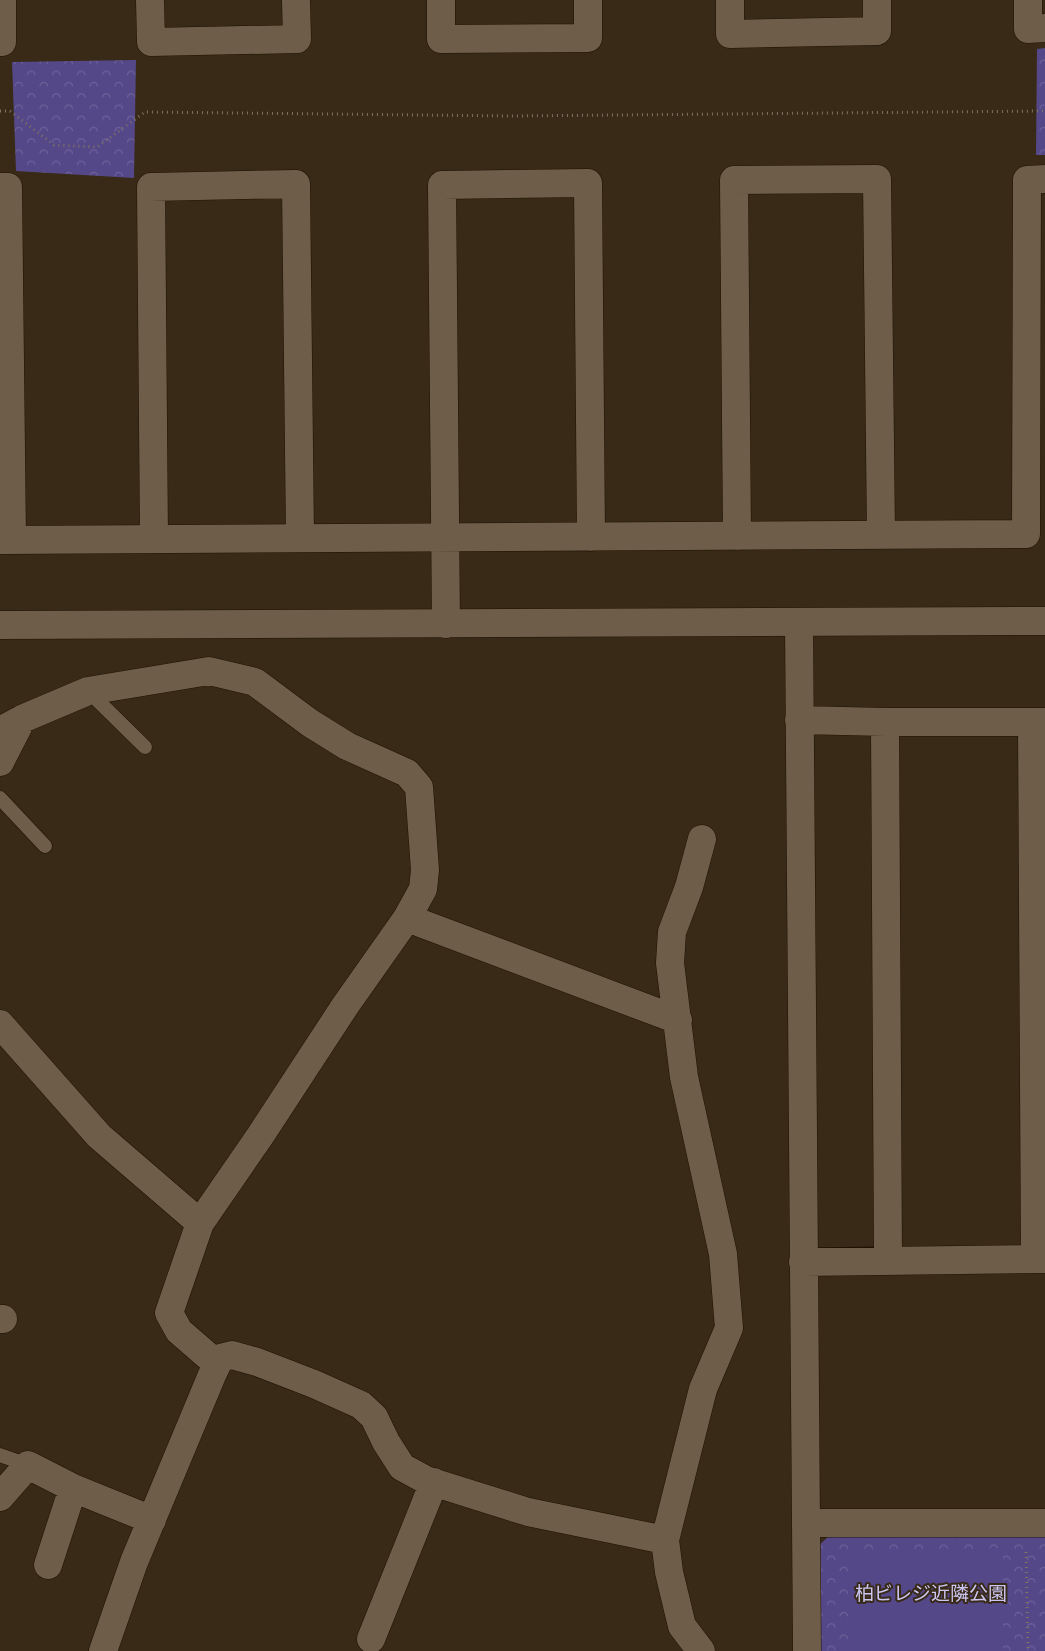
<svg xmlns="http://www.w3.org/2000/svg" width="1045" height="1651" font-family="'PT Sans Narrow','Noto Sans JP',sans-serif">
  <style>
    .park { fill: url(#park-crowns) }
    .pitch { fill: #544889 }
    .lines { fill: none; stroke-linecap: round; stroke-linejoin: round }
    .service-casing { stroke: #1f1202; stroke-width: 15 }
    .minor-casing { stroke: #1f1202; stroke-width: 29 }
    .tertiary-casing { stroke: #1f1202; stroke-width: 29 }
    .path { stroke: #7f7363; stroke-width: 3; stroke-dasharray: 1 4; stroke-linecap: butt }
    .service { stroke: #6e5e49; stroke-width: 14 }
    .minor { stroke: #6e5e49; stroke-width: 28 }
    .tertiary { stroke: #6e5e49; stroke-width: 28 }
    .labels { text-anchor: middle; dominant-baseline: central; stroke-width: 4; stroke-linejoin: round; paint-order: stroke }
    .park-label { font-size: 19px; fill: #cac5f1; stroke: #382a17 }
  </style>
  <defs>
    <pattern id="park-crowns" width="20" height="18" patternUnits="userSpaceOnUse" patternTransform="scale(1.25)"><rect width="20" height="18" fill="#544889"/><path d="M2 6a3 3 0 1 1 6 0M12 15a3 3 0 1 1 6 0" fill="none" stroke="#6d6299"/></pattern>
  </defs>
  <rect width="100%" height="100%" fill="#382a17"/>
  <path class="park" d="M1045 48V155H1036L1037 49Z
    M136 60 134 178 16 171 12 62Z
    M829 1536H1045V1651H817L818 1546Z"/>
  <path class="pitch" d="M1003 1548V1651H849V1556Z"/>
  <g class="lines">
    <defs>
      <path id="service" d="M88 691 145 747
        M0 798 45 846
        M0 1455 28 1465"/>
      <path id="minor" d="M150 0 151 42 297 39 296 0
        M441 0V39L588 38V0
        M730 0V34L877 31V0
        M1028 0V29L1045 28
        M0 42H2V0
        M0 187H8L12 540
        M737 536 734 180 877 179 881 534
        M154 538 151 187 296 184 300 537
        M0 540 1026 534 1027 180 1045 179
        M799 623 807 1651
        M446 624 442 185 588 183 591 537
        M799 720 885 722H1045
        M885 722 888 1260
        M1032 722 1035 1259
        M0 731 22 719 88 691 209 671 255 682 310 723 347 746 407 773 419 787 425 870 423 889 407 918 345 1006 260 1136 200 1223 169 1313 179 1331 217 1364
        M0 762 22 719
        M407 918 678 1020
        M0 1024 99 1136 200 1223
        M803 1262 1045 1259
        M0 1319H3
        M0 1497 28 1465 73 1488 152 1520
        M806 1523H1045
        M48 1565 73 1488
        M371 1639 434 1482
        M103 1651 134 1562 212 1375 220 1358 232 1355 257 1362 314 1384 361 1405 374 1417 386 1442 402 1467 426 1480 528 1512 665 1540
        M701 1651 682 1626 669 1572 665 1540 703 1389 729 1328 723 1254 684 1077 670 963 672 932 689 887 702 839"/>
      <path id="tertiary" d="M0 625 1045 621"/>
    </defs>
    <use href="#service" class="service-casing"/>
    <use href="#minor" class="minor-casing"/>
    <use href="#tertiary" class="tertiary-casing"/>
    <path class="path" d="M0 111H10L54 145 97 147 145 112 512 116 1045 111
      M1026 1552 1028 1651"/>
    <use href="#service" class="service"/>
    <use href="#minor" class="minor"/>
    <use href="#tertiary" class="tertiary"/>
  </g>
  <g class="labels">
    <g class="park-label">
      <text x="931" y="1593">柏ビレジ近隣公園</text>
    </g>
  </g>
</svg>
